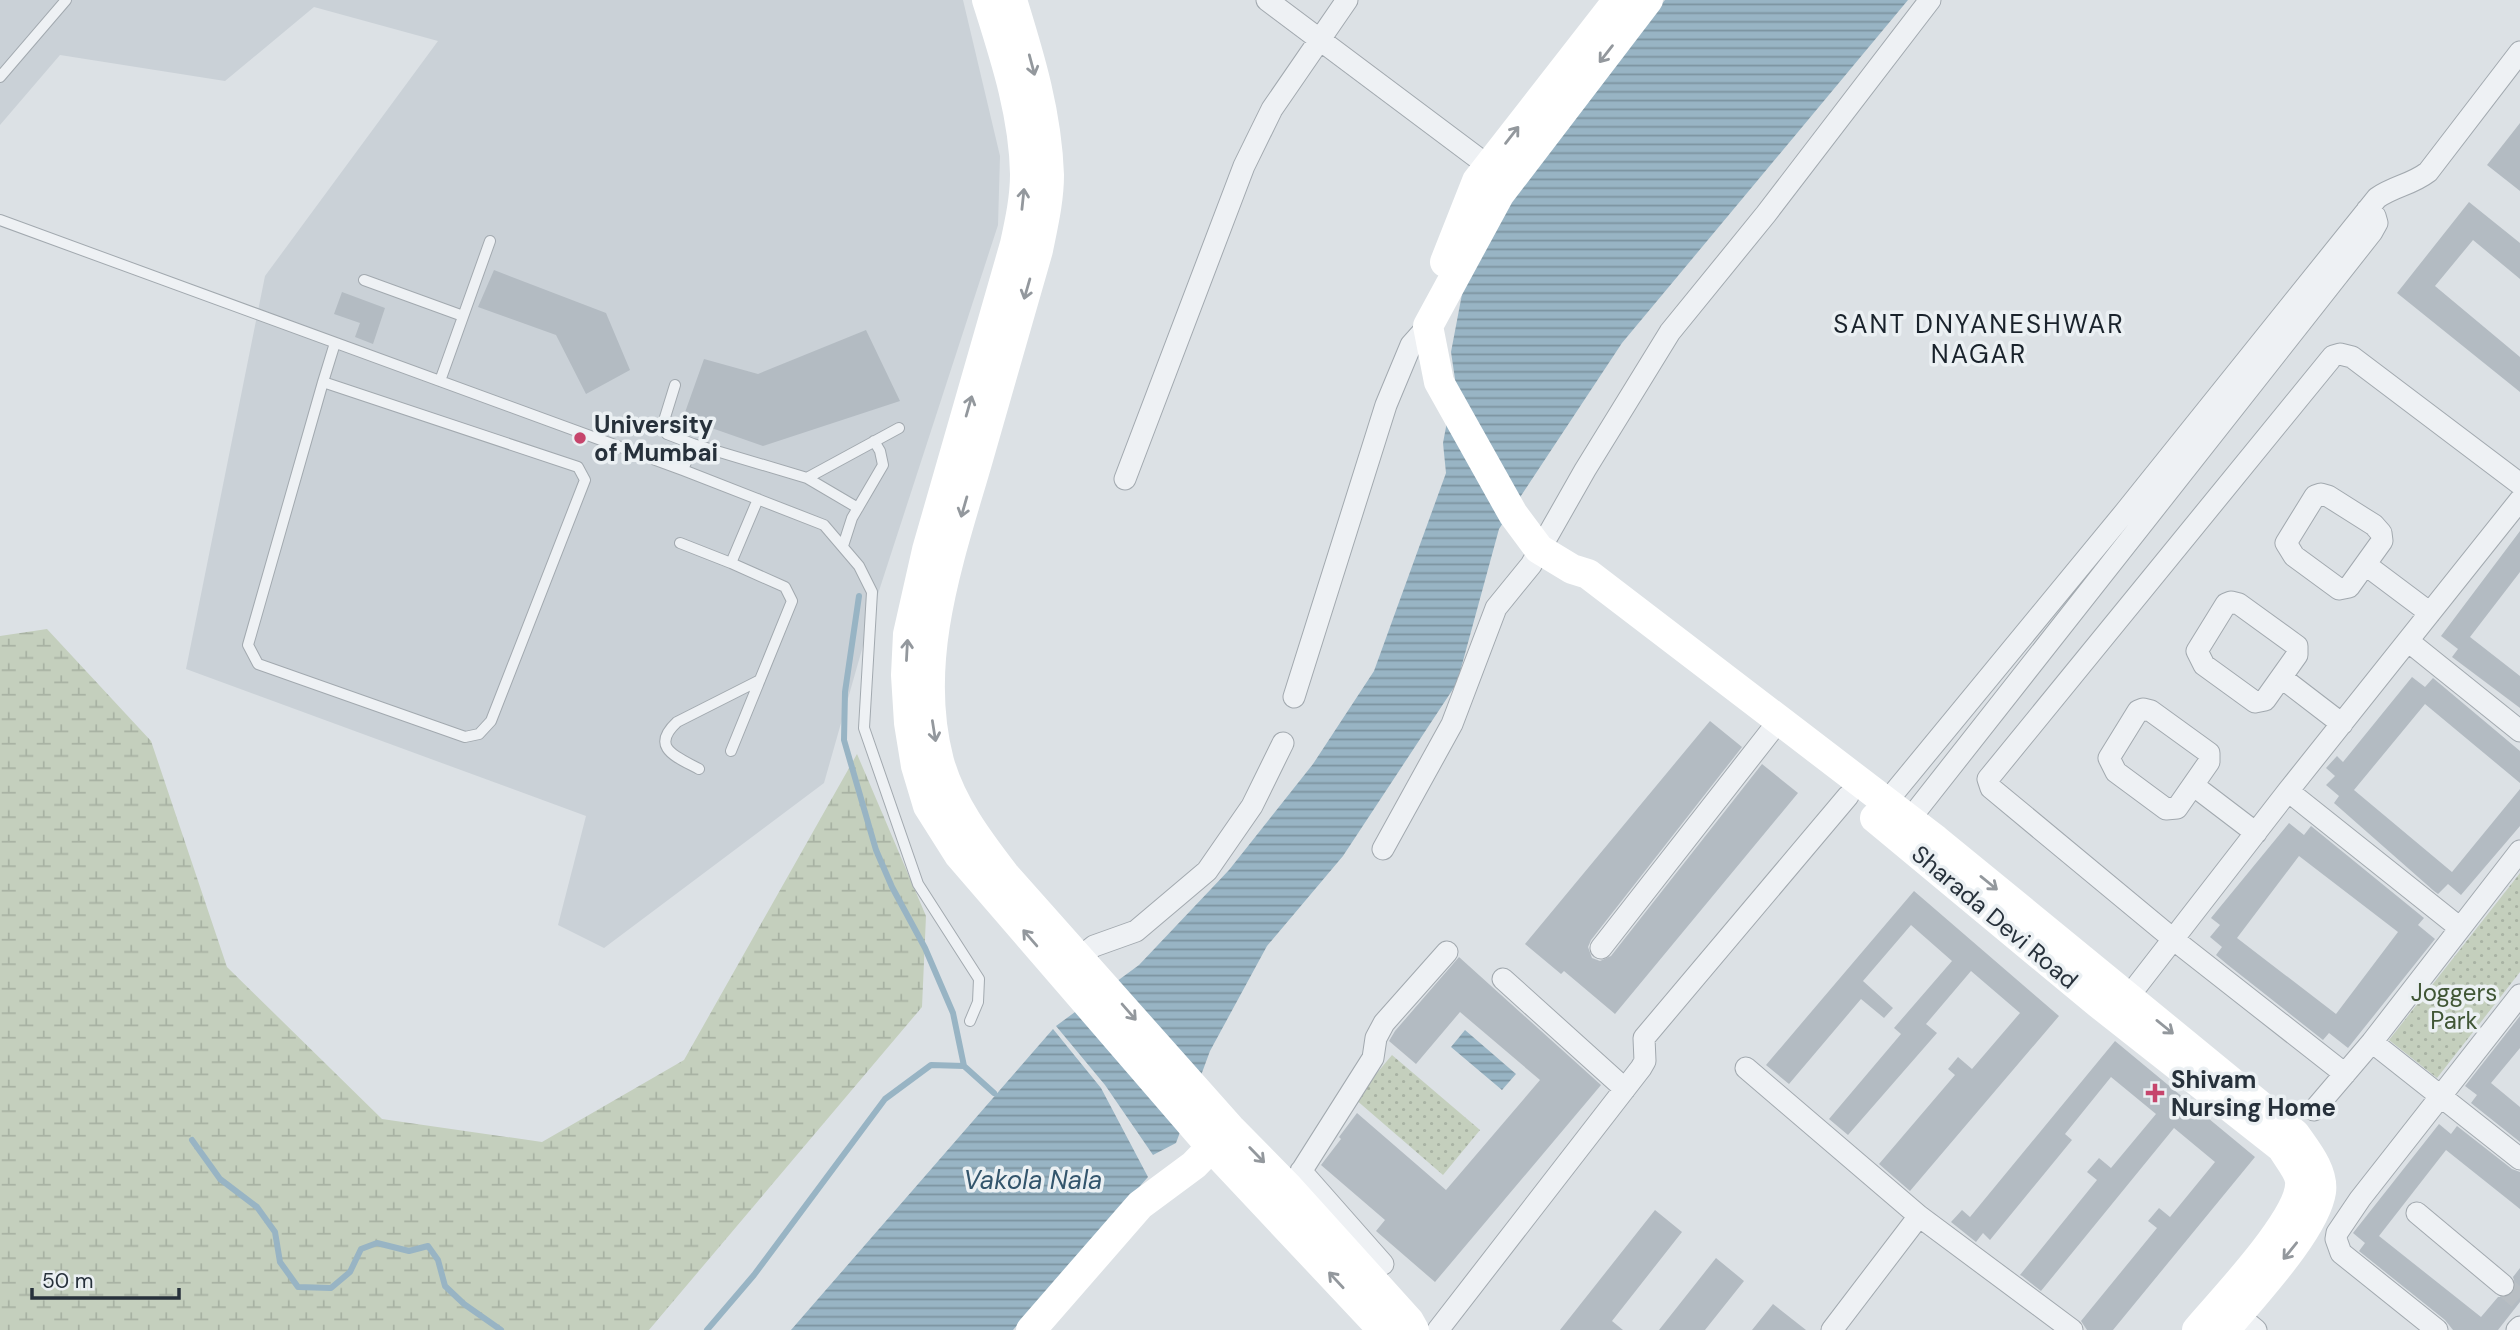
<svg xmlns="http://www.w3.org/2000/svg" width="2520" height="1330" font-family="'DM Sans',sans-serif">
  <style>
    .built { fill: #cad1d7 }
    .green { fill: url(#green-dots) }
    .wetland { fill: url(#wetland-marsh) }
    .water { fill: url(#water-rules) }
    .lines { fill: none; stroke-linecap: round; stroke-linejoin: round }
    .stream { stroke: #98b4c4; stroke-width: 6 }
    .building { fill: #b3bbc2; fill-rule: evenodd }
    .street-tunnel { stroke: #b8bec3; stroke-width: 21; stroke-dasharray: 21 10; stroke-linecap: butt }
    .lane-casing { stroke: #a2a9af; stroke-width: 12 }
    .street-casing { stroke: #a2a9af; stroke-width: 23 }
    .lane { stroke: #eef1f4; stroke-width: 10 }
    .street { stroke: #eef1f4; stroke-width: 21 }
    .secondary { stroke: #fff; stroke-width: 30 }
    .oneway { stroke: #93989d }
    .poi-dot { fill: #c6456c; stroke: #ebf0f3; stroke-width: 2.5 }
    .labels { text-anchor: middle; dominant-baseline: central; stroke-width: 7; stroke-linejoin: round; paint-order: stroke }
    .poi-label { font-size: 24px; font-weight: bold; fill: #27313b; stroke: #ebf0f3; text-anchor: start }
    .street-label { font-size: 24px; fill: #27313b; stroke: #ebf0f3 }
    .park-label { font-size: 24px; fill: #405635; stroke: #ebf0f3 }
    .neighbourhood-label { font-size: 26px; letter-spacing: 2px; fill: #19222b; stroke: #ebf0f3 }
    .water-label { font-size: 26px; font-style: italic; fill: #33556c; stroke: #ebf0f3 }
  </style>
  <defs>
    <pattern id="green-dots" width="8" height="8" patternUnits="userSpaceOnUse" patternTransform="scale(1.75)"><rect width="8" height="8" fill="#c4cfbd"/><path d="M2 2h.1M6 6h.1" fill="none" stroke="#a8b2a3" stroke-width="1.8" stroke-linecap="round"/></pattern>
    <pattern id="wetland-marsh" width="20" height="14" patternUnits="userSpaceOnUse" patternTransform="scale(1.75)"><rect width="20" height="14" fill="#c4cfbd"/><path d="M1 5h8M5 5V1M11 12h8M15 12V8" fill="none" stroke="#a8b2a3"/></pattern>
    <pattern id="water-rules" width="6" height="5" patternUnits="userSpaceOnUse" patternTransform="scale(1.75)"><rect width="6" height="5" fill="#98b4c4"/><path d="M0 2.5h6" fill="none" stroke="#7c93a0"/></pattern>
  </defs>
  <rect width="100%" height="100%" fill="#dce1e5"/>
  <path class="built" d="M0 0H963L1000 156 998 225 876 600 824 783 604 948 558 925 586 816 186 669 265 276 438 41 314 7 225 81 60 55 0 125Z"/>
  <path class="green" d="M2520 873V972L2437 1078 2389 1040Z
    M1392 1055 1480 1130 1443 1175 1355 1099Z"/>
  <path class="wetland" d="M47 629 151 741 227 967 382 1119 542 1142 684 1060 857 754 926 916 922 1007 649 1330H0V636Z"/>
  <path class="water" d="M1665 0H1908L1622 343 1499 529 1457 683 1343 856 1267 946 1210 1051 1176 1143 1153 1155 1105 1085 1056 1026 1139 965 1229 870 1313 764 1374 671 1446 473 1443 443 1455 379 1451 352 1466 273 1526 168Z
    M1053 1029 1101 1088 1148 1177 1013 1330H791Z
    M1465 1030 1516 1074 1502 1090 1451 1047Z"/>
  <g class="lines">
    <path class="stream" d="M859 596 845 692 844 740 876 850 892 887 925 948 953 1013 964 1066
      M192 1140 220 1179 257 1207 275 1232 280 1262 298 1287 331 1288 350 1272 361 1249 377 1243 409 1251 428 1246 438 1260 445 1286 464 1304 501 1330
      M707 1330 754 1275 885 1099 931 1065 964 1066 994 1093"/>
  </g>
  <path class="building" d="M2520 123V191L2487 165Z
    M2469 202 2520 243V279L2473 240 2435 286 2520 357V392L2397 293Z
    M494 270 606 313 630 370 586 394 556 335 478 307Z
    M342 292 385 308 373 344 355 337 360 323 334 314Z
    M866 330 900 401 763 446 683 418 704 359 758 374Z
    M2520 531V572L2470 637 2520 676V708L2452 657 2458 649 2441 636Z
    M2412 677 2425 687 2433 678 2520 751V783L2425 704 2354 790 2452 872 2520 789V826L2461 895 2448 884 2438 894 2434 891 2334 803 2339 796 2326 785 2335 776 2326 768 2337 756 2343 762Z
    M1710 721 1742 747 1591 940 1588 947 1592 958 1600 961 1611 956 1762 764 1798 793 1615 1014 1564 971 1561 974 1525 944Z
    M2289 823 2304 835 2311 826 2424 918 2418 925 2435 939 2348 1048 2329 1033 2323 1040 2228 965 2216 955 2222 947 2210 937 2220 925 2211 918ZM2299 856 2398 932 2336 1014 2237 938Z
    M1914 891 2059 1016 1910 1191 1879 1164 1955 1075 1948 1069 1958 1057 1972 1069 2020 1013 1971 971 1926 1024 1937 1033 1848 1135 1829 1119 1901 1034 1894 1028 1952 961 1911 925 1863 981 1893 1008 1884 1018 1861 999 1789 1084 1766 1065Z
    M1459 957 1601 1085 1435 1282 1376 1231 1385 1220 1321 1165 1341 1139 1339 1137 1357 1113 1446 1190 1540 1080 1460 1012 1416 1064 1389 1041 1395 1031Z
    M2520 1016V1048L2491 1083 2520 1107V1142L2471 1103 2477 1095 2465 1086Z
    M2115 1041 2255 1157 2113 1330H2087L2081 1321 2157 1228 2148 1221 2159 1208 2170 1217 2215 1162 2174 1128 2041 1291 2022 1276 2020 1275 2097 1180 2087 1172 2099 1158 2111 1168 2156 1114 2111 1077 2065 1134 2072 1140 1990 1240 1983 1233 1976 1242 1951 1222 1962 1210 1970 1217Z
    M2439 1124 2451 1134 2457 1126 2512 1169 2520 1172V1209L2446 1150 2379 1236 2481 1317 2498 1297H2507L2513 1293 2516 1287 2513 1277 2520 1268V1302L2498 1330H2453L2445 1320 2359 1251 2365 1243 2353 1233Z
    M1655 1210 1682 1232 1612 1321 1623 1330H1560Z
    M1716 1258 1744 1281 1705 1330H1659Z
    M1773 1304 1806 1330H1752Z"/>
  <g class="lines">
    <path class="street-tunnel" d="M2503 1285 2520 1300"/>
    <defs>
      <path id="lane" d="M0 77 66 0
        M0 220 683 470 824 525 859 566 872 592 864 728 918 884 979 979 978 1002 970 1021
        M364 280 463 316
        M440 381 490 241
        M323 382 578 467 585 480 491 721 479 734 465 737 258 664 248 645 323 382 335 343
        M675 385 662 427 667 434 693 444
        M683 470 693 444 807 478 899 428
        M807 478 858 508
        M680 543 731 563
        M843 546 852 518 883 465 880 451 874 441
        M731 751 792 601 785 587 731 563 758 499
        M699 769C677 757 649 748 677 722L760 680"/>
      <path id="street" d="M1267 0 1499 174
        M1125 479 1244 166 1272 109 1347 0
        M2321 494 2328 496 2374 525 2381 533 2382 541 2349 587 2339 589 2294 556 2286 543 2315 496Z
        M2366 565 2430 613
        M2231 602 2239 604 2297 646V655L2265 700 2255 702 2204 665 2197 651 2226 604Z
        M2408 641 2520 731
        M2282 678 2342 724
        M1294 697 1386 405 1411 345 1428 326
        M2143 709 2151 711 2209 753V762L2177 808 2166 809 2116 772 2109 758 2138 711Z
        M2193 785 2256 833
        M2288 791 2460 928
        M1879 811 2125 512 2377 198C2394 186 2411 185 2428 172L2520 52
        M1902 829 2372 232 2377 223 2375 216 2367 210
        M1383 849 1452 724 1496 608 1531 565 1585 470 1670 332 1766 214 1930 0
        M1601 948 1770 732
        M1080 957 1094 946 1136 931 1207 871 1252 806 1283 743
        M1503 979 1625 1089
        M2129 996 2288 791 2520 500
        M2372 1042 2520 1159
        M1746 1068 1919 1216 2072 1330
        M2345 1074 2173 939 1997 793 1991 788 1988 779 2333 356 2340 354 2352 357 2520 484
        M2314 1110 2372 1042 2520 851
        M1301 1171 1383 1264
        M1280 1196 1297 1178 1373 1058 1376 1038 1384 1023 1447 952
        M2417 1213 2503 1285
        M2238 1315 2256 1330
        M1438 1330 1641 1068 1645 1061 1644 1038 1848 796
        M1832 1330 1919 1216
        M2437 1330 2341 1253 2336 1239 2337 1233 2360 1199 2520 995
        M2517 1330 2520 1327"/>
    </defs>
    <use href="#lane" class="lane-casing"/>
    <use href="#street" class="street-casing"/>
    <use href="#lane" class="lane"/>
    <use href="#street" class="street"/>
    <path class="secondary" d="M987 0C1005 57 1024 114 1025 174 1025 198 1020 221 1015 244L927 550 908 634 906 675 909 723 916 766 928 806 959 855 1212 1148 1383 1330
      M1012 0C1030 58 1047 114 1049 175 1049 200 1043 225 1038 250 1018 320 998 390 978 459 950 556 912 659 939 761 951 804 978 840 1005 875L1230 1128 1288 1187 1409 1321 1414 1330
      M1648 0 1499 195 1428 326 1439 382 1513 514 1539 549 1572 569 1588 574 1936 840 2295 1134C2306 1150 2324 1171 2321 1192 2315 1231 2251 1298 2225 1330
      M1445 262 1477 181 1618 0
      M1875 818 2098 1003 2282 1148C2287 1157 2299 1171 2300 1181 2303 1217 2221 1301 2197 1330
      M1031 1330 1140 1205 1194 1165 1224 1134"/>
  </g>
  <defs><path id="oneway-shaft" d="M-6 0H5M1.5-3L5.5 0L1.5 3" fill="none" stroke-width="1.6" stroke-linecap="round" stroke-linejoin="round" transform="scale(1.75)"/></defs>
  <g class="oneway">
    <use href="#oneway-shaft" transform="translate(1606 54) rotate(128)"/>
    <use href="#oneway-shaft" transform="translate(1032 65) rotate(75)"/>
    <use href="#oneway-shaft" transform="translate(1512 135) rotate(-52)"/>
    <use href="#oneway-shaft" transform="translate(1023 199) rotate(-84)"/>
    <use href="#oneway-shaft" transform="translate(1027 289) rotate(106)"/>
    <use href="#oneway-shaft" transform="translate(969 406) rotate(-74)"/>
    <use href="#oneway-shaft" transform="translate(964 507) rotate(106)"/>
    <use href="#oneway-shaft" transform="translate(907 650) rotate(-87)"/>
    <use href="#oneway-shaft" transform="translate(934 731) rotate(81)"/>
    <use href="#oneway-shaft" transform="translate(1989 883) rotate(39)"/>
    <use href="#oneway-shaft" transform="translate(1030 938) rotate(-131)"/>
    <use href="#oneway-shaft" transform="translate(1129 1012) rotate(49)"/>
    <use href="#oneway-shaft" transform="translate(2165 1027) rotate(39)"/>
    <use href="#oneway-shaft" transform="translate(1257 1155) rotate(46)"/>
    <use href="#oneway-shaft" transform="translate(2290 1251) rotate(129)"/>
    <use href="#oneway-shaft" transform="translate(1336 1280) rotate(-133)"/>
  </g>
  <g class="poi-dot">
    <circle cx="580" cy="438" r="7"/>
    <path d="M2151.5 1082.5h7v7h7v7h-7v7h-7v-7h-7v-7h7z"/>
  </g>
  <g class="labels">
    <g class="poi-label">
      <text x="594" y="424">University<tspan x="594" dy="28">of Mumbai</tspan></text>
      <text x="2171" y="1079">Shivam<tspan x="2171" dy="28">Nursing Home</tspan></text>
    </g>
    <g class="street-label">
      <text transform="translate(1995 917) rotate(40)">Sharada Devi Road</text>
    </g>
    <g class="park-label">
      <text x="2454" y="992">Joggers<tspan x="2454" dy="28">Park</tspan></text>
    </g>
    <g class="neighbourhood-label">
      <text x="1979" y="324">SANT DNYANESHWAR<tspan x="1979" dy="30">NAGAR</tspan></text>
    </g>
    <g class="water-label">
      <text x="1033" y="1180">Vakola Nala</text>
    </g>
  </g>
  <path d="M32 1288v10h147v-10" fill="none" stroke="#27313b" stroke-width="3.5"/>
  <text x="42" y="1288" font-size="21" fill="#27313b" stroke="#ebf0f3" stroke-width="5" paint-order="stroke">50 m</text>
</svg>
